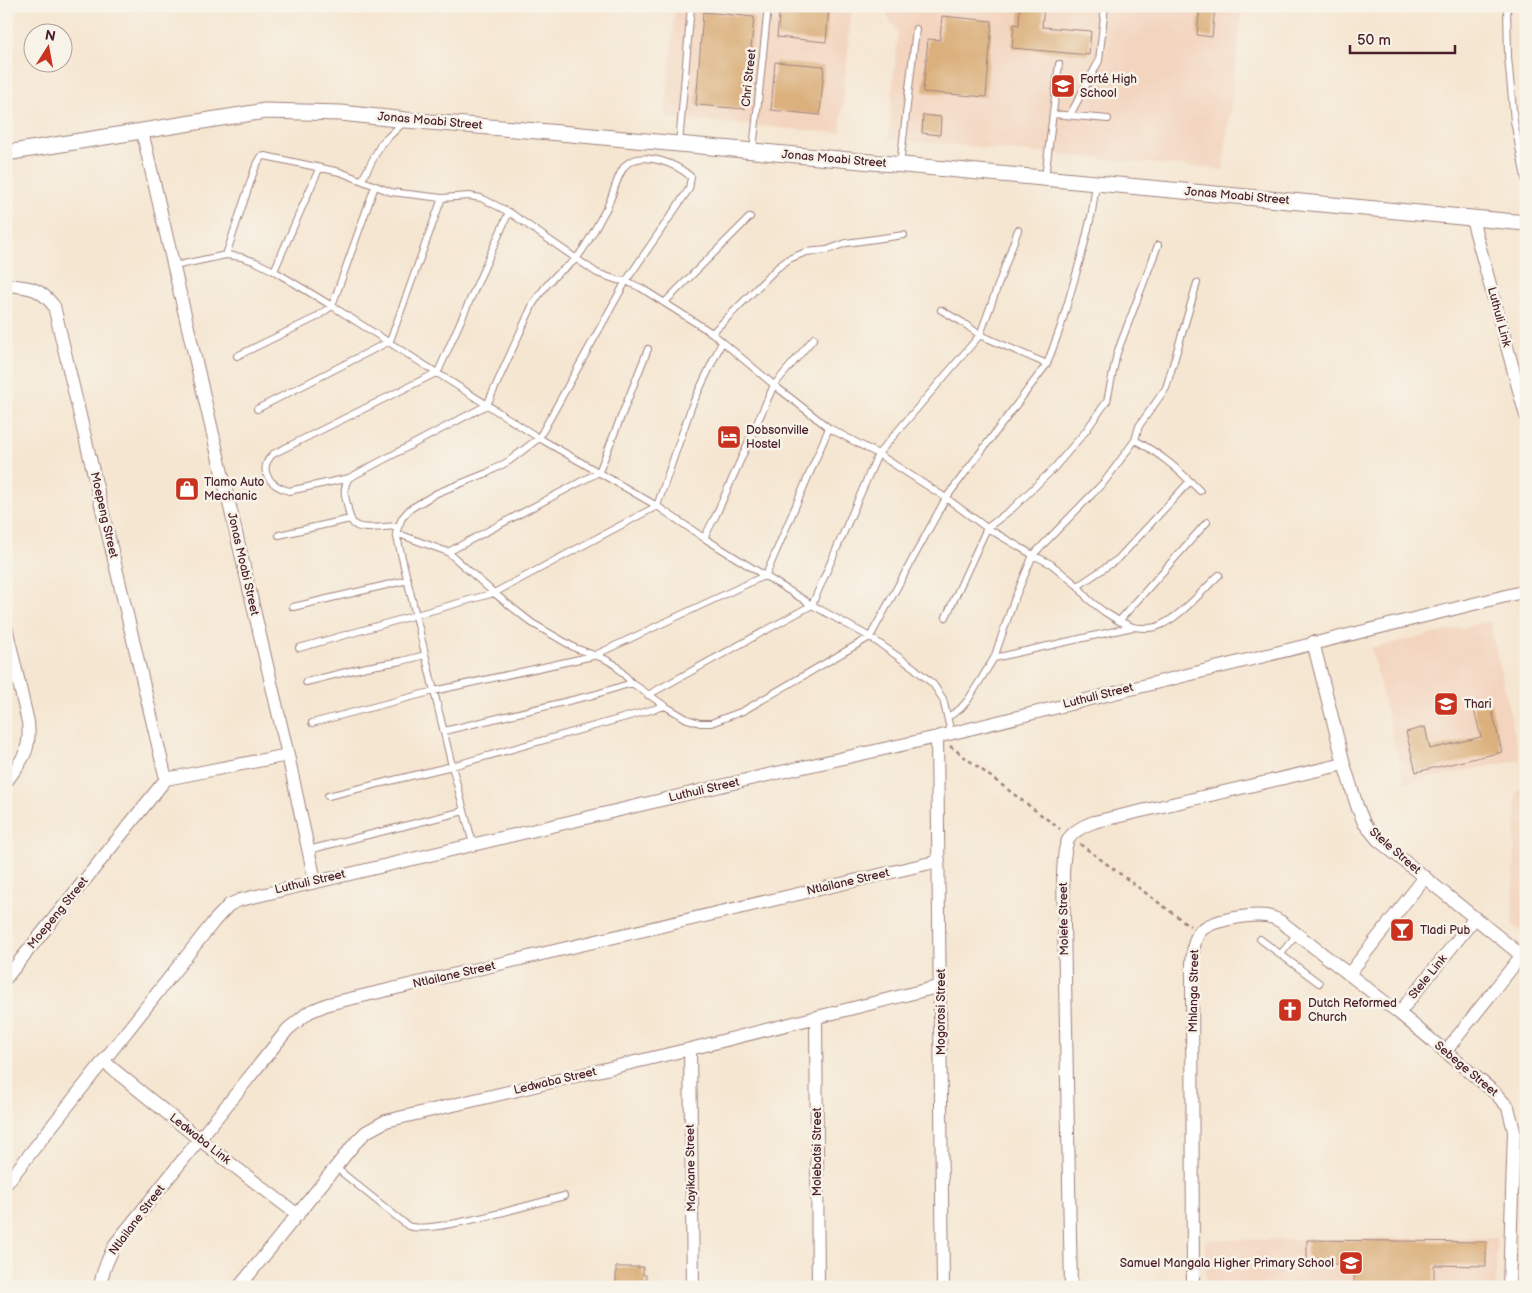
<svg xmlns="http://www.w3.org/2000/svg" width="1532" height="1293" font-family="'Balsamiq Sans',sans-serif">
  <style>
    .built { fill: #f3d4be }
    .building { fill: #dbb07d }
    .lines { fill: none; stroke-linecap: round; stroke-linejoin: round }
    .service-casing { stroke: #a0827e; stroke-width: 8 }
    .minor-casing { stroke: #a0827e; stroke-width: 14 }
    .tertiary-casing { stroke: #a0827e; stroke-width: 17 }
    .path { stroke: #a0827e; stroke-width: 2.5; stroke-dasharray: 4 4; stroke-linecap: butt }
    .service { stroke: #fff; stroke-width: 6 }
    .minor { stroke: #fff; stroke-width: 12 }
    .tertiary { stroke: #fff; stroke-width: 15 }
    .labels { text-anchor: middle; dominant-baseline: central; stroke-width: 5; stroke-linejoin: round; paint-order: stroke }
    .street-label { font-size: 12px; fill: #4a1f2b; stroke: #f7f3e8 }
    .poi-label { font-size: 12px; fill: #4a1f2b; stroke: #f7f3e8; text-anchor: start }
  </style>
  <rect width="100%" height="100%" fill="#f7f3e8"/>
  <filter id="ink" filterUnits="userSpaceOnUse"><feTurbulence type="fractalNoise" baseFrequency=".02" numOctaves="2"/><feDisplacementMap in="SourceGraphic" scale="10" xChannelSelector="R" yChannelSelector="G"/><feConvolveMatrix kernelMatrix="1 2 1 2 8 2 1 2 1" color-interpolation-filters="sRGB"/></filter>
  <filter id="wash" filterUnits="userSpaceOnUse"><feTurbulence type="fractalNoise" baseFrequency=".0096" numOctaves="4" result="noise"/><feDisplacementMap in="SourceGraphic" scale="20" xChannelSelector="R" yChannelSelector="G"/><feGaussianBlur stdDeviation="1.12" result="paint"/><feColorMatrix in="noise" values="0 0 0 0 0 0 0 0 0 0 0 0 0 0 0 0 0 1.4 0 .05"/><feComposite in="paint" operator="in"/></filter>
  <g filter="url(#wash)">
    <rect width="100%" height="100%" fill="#f5e6d1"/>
    <path class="built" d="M675 6H852L840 133 665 118Z
      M888 6H1243L1223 170 888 139 898 32 887 16Z
      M1490 621 1520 760 1404 783 1371 648Z
      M1517 790H1526V935L1512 924Z
      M1497 1238 1496 1287H1206V1240Z"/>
    <g id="blocks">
      <path class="building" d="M780 6H829L826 42 777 37Z
        M1020 6H1044L1042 27 1091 31 1089 55 1012 48 1014 24 1019 25Z
        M1200 6H1215L1212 37 1197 35Z
        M703 12 754 17 745 109 696 105Z
        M942 16 992 21 986 97 923 92 928 39 940 40Z
        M775 62 824 66 820 115 771 110Z
        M923 115 941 117 940 135 922 133Z
        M1490 702 1502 752 1416 772 1406 732 1425 727 1430 749 1481 737 1473 706Z
        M1307 1240 1486 1242V1266L1434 1265V1287H1354V1264H1307Z
        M616 1267H643V1275H646V1287H616Z"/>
    </g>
  </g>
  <g filter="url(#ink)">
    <use href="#blocks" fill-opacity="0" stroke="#a0827e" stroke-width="1"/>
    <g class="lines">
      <defs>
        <path id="service" d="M1507 6 1508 57 1514 121 1526 183
          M1053 114 1108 119
          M1070 115 1099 61 1105 6
          M679 144 691 6
          M753 150 768 6
          M900 165 916 29
          M1045 178 1059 64
          M362 180 381 144 405 121
          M226 255 255 168 261 157 265 156 340 172 391 192 442 198 469 196 481 198 509 212 597 273 617 280 626 281 641 288 712 333 774 385 829 428 878 454 946 498 987 528 1033 555 1051 564 1078 586 1088 599 1103 611 1119 621 1133 627
          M174 266 226 255 241 257 256 262 274 271 332 306 539 438 657 506 704 538 812 605 870 637 913 667 933 684 943 699 951 733
          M274 271 319 169
          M665 302 750 217
          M941 310 962 322 980 335 1047 364
          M712 333 777 268 789 259 806 252 827 250 846 243 904 235
          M237 356 315 318 332 306 375 186
          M257 409 390 341 442 198
          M1135 440C1162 455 1178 469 1200 491
          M349 478 289 491C271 486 256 471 273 454L438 372 509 212
          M398 526C387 526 359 532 353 523 349 517 348 510 347 504 344 493 343 488 349 478L487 405 533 304C540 293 548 283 557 274 563 269 570 265 575 260 586 248 597 225 605 211 613 199 617 171 628 163 645 151 677 164 691 177L689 189 626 281 539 438 509 461 487 473 437 493 410 509 402 518 396 533 452 766 473 844
          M396 533 448 552 494 593 532 623 575 648 605 659 614 664 632 683 665 706 687 719 700 723H711L743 711 870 637 946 498 1047 364 1061 326 1083 250 1092 212 1096 184
          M279 535 350 519
          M704 538 716 515 774 385 814 338
          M448 552 599 472 648 349
          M1078 586 1118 559 1190 481
          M293 607 408 580
          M946 617 987 528 1013 508 1054 468 1085 432 1107 401 1117 353 1158 245
          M1119 621 1207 522
          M299 648 494 593 657 506 692 405 722 342
          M994 658 1133 627C1141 628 1148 629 1156 627 1179 619 1202 591 1219 575
          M306 682 366 667 402 661 425 655
          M648 695 812 605 878 454 980 335 1018 230
          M948 717 960 709 968 700 994 658 1013 603 1033 555 1105 481 1135 440 1139 426 1166 388 1197 283
          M312 723 434 691 593 656 766 575 829 428
          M444 731 593 695 632 683
          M328 796 452 766 665 706
          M308 850 464 811
          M1260 939 1319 983
          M1280 955 1297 934
          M335 1167 408 1226C431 1235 535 1203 564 1196"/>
        <path id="minor" d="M142 131 288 755 315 881
          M1472 219 1526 416
          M6 285C29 287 39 287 54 306L166 779
          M6 627 28 722C31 751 23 759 6 782
          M1313 642 1344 764 1357 806 1364 823 1378 840 1526 959
          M937 737 943 1287
          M1349 974 1425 877
          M6 978 166 779 288 755
          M1399 1013 1475 918
          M816 1018 818 1287
          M690 1049 693 1287
          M1445 1052 1522 955
          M103 1061 200 1140 298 1215
          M6 1184 215 920 229 905 240 900 750 779 937 737 1526 591
          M100 1287C102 1271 109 1257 116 1243L288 1029 309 1012 328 1004 939 861
          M239 1287 355 1143 366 1132 386 1121 690 1049 941 986
          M1071 1287 1063 873C1065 843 1064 833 1094 822L1344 764
          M1193 1287 1192 964C1193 954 1193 941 1199 933 1207 920 1252 914 1266 916 1273 917 1279 920 1284 924L1399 1013 1494 1092 1508 1107 1514 1131 1509 1287"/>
        <path id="tertiary" d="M6 153 265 111 341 113 406 120 549 132 1526 223"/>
      </defs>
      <use href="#service" class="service-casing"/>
      <use href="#minor" class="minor-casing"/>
      <use href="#tertiary" class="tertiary-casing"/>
      <path class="path" d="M950 746 1060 829
        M1080 844 1190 926"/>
      <use href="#service" class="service"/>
      <use href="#minor" class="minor"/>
      <use href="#tertiary" class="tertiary"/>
    </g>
  </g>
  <defs>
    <symbol id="school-square" viewBox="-11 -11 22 22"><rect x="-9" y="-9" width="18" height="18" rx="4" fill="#c8321e" stroke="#f7f3e8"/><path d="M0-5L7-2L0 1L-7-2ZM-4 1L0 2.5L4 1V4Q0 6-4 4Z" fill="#fff"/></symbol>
    <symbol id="hotel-square" viewBox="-11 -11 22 22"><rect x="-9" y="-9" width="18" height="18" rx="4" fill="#c8321e" stroke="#f7f3e8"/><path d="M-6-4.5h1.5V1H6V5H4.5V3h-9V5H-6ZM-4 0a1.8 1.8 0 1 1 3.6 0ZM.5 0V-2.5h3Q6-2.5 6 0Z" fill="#fff"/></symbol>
    <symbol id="shop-square" viewBox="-11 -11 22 22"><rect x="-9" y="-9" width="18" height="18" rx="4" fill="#c8321e" stroke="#f7f3e8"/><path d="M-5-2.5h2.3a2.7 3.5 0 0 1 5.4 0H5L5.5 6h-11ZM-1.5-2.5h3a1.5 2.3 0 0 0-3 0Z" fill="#fff"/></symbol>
    <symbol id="bar-square" viewBox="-11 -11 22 22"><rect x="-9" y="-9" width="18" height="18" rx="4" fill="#c8321e" stroke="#f7f3e8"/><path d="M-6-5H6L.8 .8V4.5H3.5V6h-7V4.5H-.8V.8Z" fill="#fff"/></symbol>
    <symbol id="church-square" viewBox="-11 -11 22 22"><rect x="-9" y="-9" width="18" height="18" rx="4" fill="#c8321e" stroke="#f7f3e8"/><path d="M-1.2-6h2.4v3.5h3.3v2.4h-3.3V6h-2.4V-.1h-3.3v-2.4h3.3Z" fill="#fff"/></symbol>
  </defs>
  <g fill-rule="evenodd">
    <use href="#school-square" x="1049" y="72" width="28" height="28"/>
    <use href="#hotel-square" x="715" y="423" width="28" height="28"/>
    <use href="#shop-square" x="173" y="475" width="28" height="28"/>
    <use href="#school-square" x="1432" y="690" width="28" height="28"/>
    <use href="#bar-square" x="1388" y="916" width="28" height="28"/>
    <use href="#church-square" x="1276" y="996" width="28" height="28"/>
    <use href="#school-square" x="1337" y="1249" width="28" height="28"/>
  </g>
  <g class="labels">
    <g class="street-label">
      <text transform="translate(749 78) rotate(-84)">Chri Street</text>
      <text transform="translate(430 121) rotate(5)">Jonas Moabi Street</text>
      <text transform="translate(834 159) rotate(5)">Jonas Moabi Street</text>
      <text transform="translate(1237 196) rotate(5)">Jonas Moabi Street</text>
      <text transform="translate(1499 317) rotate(75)">Luthuli Link</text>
      <text transform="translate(104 515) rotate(77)">Moepeng Street</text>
      <text transform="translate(243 564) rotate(77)">Jonas Moabi Street</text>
      <text transform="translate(1098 696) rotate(-14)">Luthuli Street</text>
      <text transform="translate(704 790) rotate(-13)">Luthuli Street</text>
      <text transform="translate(1395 851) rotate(41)">Stele Street</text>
      <text transform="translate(310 882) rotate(-13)">Luthuli Street</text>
      <text transform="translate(848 882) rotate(-13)">Ntlailane Street</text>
      <text transform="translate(58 913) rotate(-51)">Moepeng Street</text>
      <text transform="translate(1064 919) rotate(-91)">Molefe Street</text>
      <text transform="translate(454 975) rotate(-13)">Ntlailane Street</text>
      <text transform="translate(1428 977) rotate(-51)">Stele Link</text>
      <text transform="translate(1194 991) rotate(-89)">Mhlanga Street</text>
      <text transform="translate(941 1012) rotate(-90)">Mogorosi Street</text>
      <text transform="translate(1466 1069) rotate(40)">Sebege Street</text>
      <text transform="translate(555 1081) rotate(-13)">Ledwaba Street</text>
      <text transform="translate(200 1139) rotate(38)">Ledwaba Link</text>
      <text transform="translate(817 1152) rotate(-90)">Molebatsi Street</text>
      <text transform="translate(691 1168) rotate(-91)">Mayikane Street</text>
      <text transform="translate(137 1220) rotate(-53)">Ntlailane Street</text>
    </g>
    <g class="poi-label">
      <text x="1080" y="79">Forté High<tspan x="1080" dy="14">School</tspan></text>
      <text x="746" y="430">Dobsonville<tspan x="746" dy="14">Hostel</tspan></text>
      <text x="204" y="482">Tlamo Auto<tspan x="204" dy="14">Mechanic</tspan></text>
      <text x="1464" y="704">Thari</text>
      <text x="1420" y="930">Tladi Pub</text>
      <text x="1308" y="1003">Dutch Reformed<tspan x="1308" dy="14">Church</tspan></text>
      <text x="1334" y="1263" text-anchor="end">Samuel Mangala Higher Primary School</text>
    </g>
  </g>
  <rect width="1532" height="1293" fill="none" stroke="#f7f3e8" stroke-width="25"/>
  <g transform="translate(48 48) rotate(11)"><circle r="24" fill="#f7f3e8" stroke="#b29e9c"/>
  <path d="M0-4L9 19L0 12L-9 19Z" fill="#c8321e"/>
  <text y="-8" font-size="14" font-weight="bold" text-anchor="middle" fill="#4a1f2b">N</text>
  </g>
  <path d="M1350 45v8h105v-8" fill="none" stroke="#4a1f2b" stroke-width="2.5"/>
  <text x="1357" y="45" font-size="15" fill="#4a1f2b" stroke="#f7f3e8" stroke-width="4" paint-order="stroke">50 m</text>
</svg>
